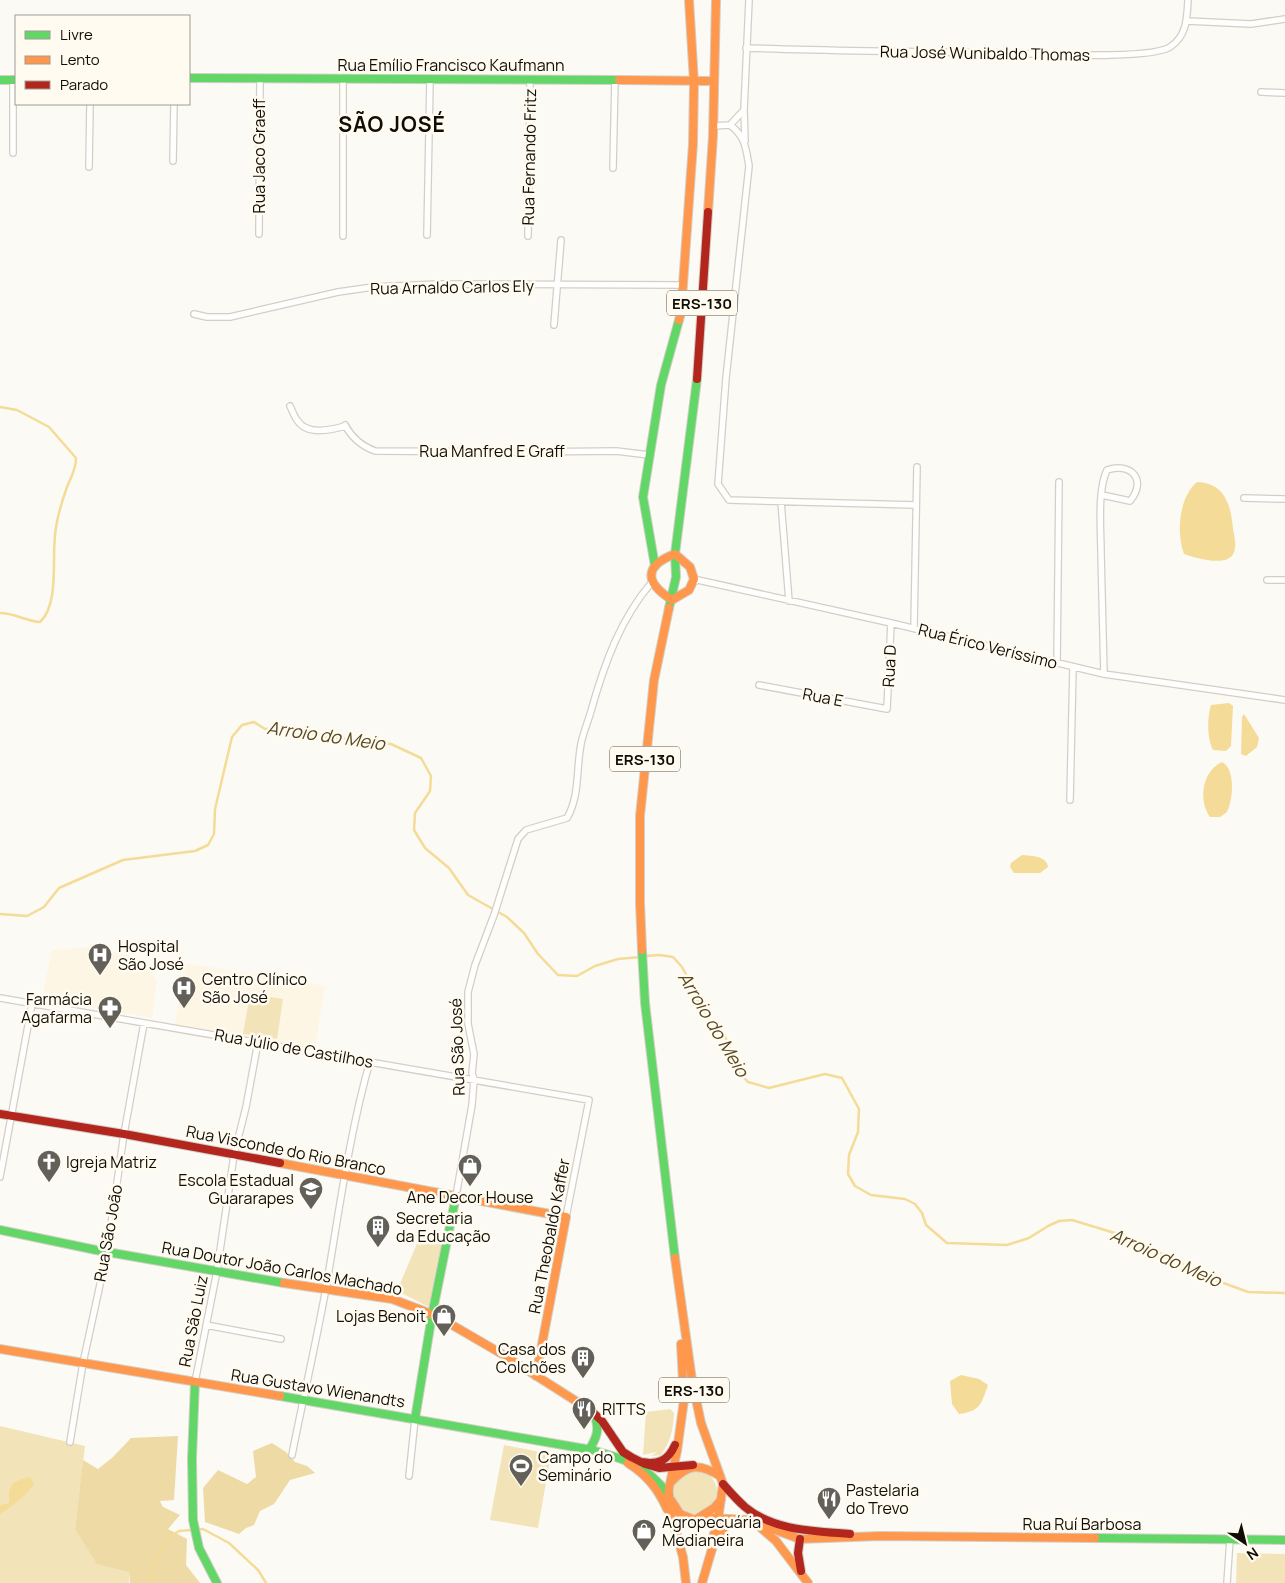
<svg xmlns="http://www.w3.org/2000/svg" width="1285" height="1583" font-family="Manrope,sans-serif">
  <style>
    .built { fill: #fdf6e5 }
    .green { fill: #f3e3b9 }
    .forest { fill: #eedaa4 }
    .water { fill: #f4db98 }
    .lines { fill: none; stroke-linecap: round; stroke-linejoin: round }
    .stream { stroke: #f4db98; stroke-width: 2.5 }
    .street-casing { stroke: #d2cfc7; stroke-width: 8 }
    .fast-casing { stroke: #d2cfc7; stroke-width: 10 }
    .slow-casing { stroke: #d2cfc7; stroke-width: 10 }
    .jam-casing { stroke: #d2cfc7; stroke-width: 10 }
    .street { stroke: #fffefd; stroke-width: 5.5 }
    .fast { stroke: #63d668; stroke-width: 8 }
    .slow { stroke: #ff974d; stroke-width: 8 }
    .jam { stroke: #b3261e; stroke-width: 8 }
    .labels { text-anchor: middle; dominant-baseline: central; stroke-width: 5; stroke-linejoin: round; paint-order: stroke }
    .shield { fill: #fffbf0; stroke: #58544c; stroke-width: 1 }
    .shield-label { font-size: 15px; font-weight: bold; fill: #100d05 }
    .street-label { font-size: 16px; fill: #100d05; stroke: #fffbf0 }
    .poi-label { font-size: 16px; fill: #100d05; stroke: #fffbf0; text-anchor: start }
    .water-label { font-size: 18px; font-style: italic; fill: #564821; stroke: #fffbf0 }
    .district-label { font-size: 21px; font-weight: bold; letter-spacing: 1px; fill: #100d05; stroke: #fffbf0 }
  </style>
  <rect width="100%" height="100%" fill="#fcfaf4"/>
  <path class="built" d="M90 947 139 958 150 968 157 983 152 1018 40 998H42L52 950Z
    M185 963 325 986 315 1048 175 1025Z"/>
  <path class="green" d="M250 994 283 999 277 1039 243 1034Z
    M419 1239 443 1243 429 1307 397 1291Z
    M670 1409 674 1413C673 1430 671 1441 661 1455L651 1456 657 1452 643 1455 646 1412Z
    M0 1426 85 1446 75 1529 129 1572V1583H0Z
    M504 1445 551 1454 538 1528 490 1520Z
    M673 1492a22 22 0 1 1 44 0a22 22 0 1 1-44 0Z
    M1237 1553 1285 1554V1583H1236Z"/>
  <path class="forest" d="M178 1436 174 1500 160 1501 163 1507 180 1515 168 1529 187 1539 186 1565 200 1583H130L129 1572 97 1564 75 1529 83 1460 98 1469 113 1457 131 1438Z
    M272 1443 286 1452 295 1462 307 1466 315 1473 290 1480 274 1504 260 1511 254 1525 246 1528 239 1534 205 1522 203 1488 218 1470 247 1484 256 1477 253 1451Z"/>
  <path class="water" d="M1197 482C1225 483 1231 505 1233 529 1234 535 1236 542 1235 548 1233 570 1196 558 1184 554 1176 533 1179 497 1197 482Z
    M1229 703 1233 706 1231 746 1226 751 1213 750C1207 738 1207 718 1211 705Z
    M1244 714 1259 738 1257 747 1246 756 1241 754 1242 717Z
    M1222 762C1236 769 1233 800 1227 812L1220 817H1210C1198 800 1202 771 1222 762Z
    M1022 855C1032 856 1047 856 1048 867L1040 873H1014L1010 867 1011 863Z
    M961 1375 979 1379 988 1385C981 1404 981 1411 959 1414L952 1404 950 1381Z
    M27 1477 31 1478 34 1484C26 1496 12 1506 0 1514V1505L9 1503V1491L13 1483Z"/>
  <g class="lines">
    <path class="stream" d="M0 407 17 410 49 427 76 458C76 470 71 477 67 487 62 501 56 522 55 536 52 560 59 605 40 622 25 621 15 613 0 613
      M0 914 27 916 44 907 59 888 123 860 195 851 208 845 214 834 215 809 232 737 242 725 254 722 265 729 296 728 320 736 391 744 421 758 431 776 430 791 415 813 414 830 425 848 449 868 468 895 507 917 524 933 538 954 558 975 577 976 595 966 618 959 640 957
      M646 956 660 955 673 957 682 967 693 987 702 1013 724 1034 733 1055 736 1069 748 1082 769 1088 825 1074 842 1078 859 1109 858 1132 849 1155 848 1174 855 1186 871 1195 905 1199 915 1204 922 1213 926 1225 947 1243 1007 1245 1029 1238 1048 1226 1059 1221 1072 1220 1131 1238 1210 1278 1248 1292 1285 1293
      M148 1583 158 1554 169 1537 179 1531 203 1529 229 1543 258 1570 266 1583"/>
    <defs>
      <path id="street" d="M1187 21 1251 24 1285 19
        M746 48C835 51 923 52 1012 53 1041 54 1150 60 1170 47 1187 36 1187 18 1188 0
        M1261 92 1285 93
        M744 110 745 141
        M730 125C745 136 746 148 749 166L726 378 718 484 729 500 916 505
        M713 126 730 125 744 110 749 0
        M13 153V80
        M173 161 174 104
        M89 167 90 104
        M613 168 615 79
        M259 234 260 78
        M427 235 430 80
        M343 236V79
        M528 236 530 79
        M194 314 207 317H230L338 292 373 287 438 284 683 285
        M554 325 561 240
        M290 406C292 410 294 416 297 420 307 436 331 430 345 426
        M345 425C352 438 361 446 375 451L526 452 616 451 649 455
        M1102 495 1130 501C1148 479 1130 462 1107 470 1097 491 1101 530 1101 554 1102 594 1103 634 1104 674
        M1244 498 1285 499
        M781 502 789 601
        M1267 580H1285
        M694 582 698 580 891 623 1104 674 1285 700
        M914 628 917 467
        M1057 663 1059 482
        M759 685 887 709 891 623
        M1070 800 1073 667
        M0 998 589 1100 566 1217
        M0 1177 32 1004
        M456 1196 472 1105 474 1079 472 1073 474 1054 468 1024V992L475 965 494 915 518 839 526 830 567 818C580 796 576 769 581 744 583 733 588 722 591 711 604 665 620 619 652 582
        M206 1325 281 1339
        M195 1382 217 1271 234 1155 246 1107 258 1042
        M70 1442 83 1363 107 1252 124 1134 144 1023
        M292 1455C303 1399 316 1343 326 1288 339 1212 349 1135 370 1061
        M409 1476 415 1419
        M1227 1583 1230 1539"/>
      <path id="fast" d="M189 78 619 80
        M0 80H16
        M655 566 643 497 661 385 679 320
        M669 608 676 577 675 554 697 379
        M642 950 645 1003 675 1258
        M0 1230 96 1250 284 1283
        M195 1382 192 1459 193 1520 199 1548 217 1583
        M280 1396 592 1450C628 1460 646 1465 669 1495
        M415 1419 432 1315 456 1196
        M589 1450C596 1439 600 1430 595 1417
        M1095 1538 1285 1540"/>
      <path id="slow" d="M619 80 714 81
        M708 212 713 136 716 0
        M679 320 681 313 693 144 694 82 689 0
        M675 554 690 567 694 579 689 590 672 600C645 583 643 566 675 554Z
        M642 950 640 903V816L654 680 669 608
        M280 1163 566 1217 536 1376
        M675 1258 692 1380 701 1423 723 1484 717 1527 713 1536 712 1549 702 1583
        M284 1283 392 1299 424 1311 447 1322 502 1354 579 1403
        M681 1344 684 1400 677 1451 669 1488 668 1503 683 1557 686 1583
        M0 1349 280 1396
        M628 1463C647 1475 658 1489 667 1509
        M671 1482C688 1464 699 1463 720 1476
        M671 1500 680 1514 695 1520 714 1508 721 1500
        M696 1520 712 1518 748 1520 800 1539 880 1536 1095 1538
        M761 1528 776 1541 808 1583
        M716 1540 725 1527 740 1519"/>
      <path id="jam" d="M697 379 708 212
        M0 1114 124 1134 280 1163
        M579 1403 588 1408 602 1421 623 1452 631 1457 645 1464 659 1468 693 1465
        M641 1462C658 1465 668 1461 675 1445
        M723 1484C730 1492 737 1500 745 1507 774 1531 814 1531 850 1534
        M800 1539 798 1553 801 1571"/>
    </defs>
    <use href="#street" class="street-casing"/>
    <use href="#fast" class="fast-casing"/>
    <use href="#slow" class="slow-casing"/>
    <use href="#jam" class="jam-casing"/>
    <use href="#street" class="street"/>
    <use href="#fast" class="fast"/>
    <use href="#slow" class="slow"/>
    <use href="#jam" class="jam"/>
  </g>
  <defs>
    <symbol id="hospital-pin" viewBox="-11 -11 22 30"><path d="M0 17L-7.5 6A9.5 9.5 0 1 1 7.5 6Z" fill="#636059" stroke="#fffbf0"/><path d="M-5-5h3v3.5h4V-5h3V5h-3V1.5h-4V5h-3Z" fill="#fff"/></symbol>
    <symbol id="pharmacy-pin" viewBox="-11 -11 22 30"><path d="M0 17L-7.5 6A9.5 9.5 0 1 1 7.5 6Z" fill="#636059" stroke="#fffbf0"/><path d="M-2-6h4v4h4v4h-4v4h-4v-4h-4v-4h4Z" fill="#fff"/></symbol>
    <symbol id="church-pin" viewBox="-11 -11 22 30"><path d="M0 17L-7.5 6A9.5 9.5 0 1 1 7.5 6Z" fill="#636059" stroke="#fffbf0"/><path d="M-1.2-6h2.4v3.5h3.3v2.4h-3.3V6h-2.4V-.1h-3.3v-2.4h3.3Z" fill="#fff"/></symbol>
    <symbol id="shop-pin" viewBox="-11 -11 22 30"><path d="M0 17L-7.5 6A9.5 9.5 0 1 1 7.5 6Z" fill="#636059" stroke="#fffbf0"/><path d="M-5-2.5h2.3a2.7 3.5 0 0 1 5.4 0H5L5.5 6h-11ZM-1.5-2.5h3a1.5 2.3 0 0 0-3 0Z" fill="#fff"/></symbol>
    <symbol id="school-pin" viewBox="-11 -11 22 30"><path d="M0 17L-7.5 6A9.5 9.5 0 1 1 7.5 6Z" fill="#636059" stroke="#fffbf0"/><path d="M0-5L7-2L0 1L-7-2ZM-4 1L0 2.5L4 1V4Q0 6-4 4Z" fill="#fff"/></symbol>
    <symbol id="building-pin" viewBox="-11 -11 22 30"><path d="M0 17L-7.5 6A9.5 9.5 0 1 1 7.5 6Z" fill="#636059" stroke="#fffbf0"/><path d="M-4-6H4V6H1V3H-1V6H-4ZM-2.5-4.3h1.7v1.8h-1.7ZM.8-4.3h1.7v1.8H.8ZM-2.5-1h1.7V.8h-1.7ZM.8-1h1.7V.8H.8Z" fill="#fff"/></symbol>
    <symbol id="restaurant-pin" viewBox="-11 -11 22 30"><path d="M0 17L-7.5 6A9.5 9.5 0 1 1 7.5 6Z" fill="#636059" stroke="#fffbf0"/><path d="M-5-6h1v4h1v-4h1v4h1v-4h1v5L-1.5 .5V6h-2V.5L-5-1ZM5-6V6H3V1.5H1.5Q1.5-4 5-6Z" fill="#fff"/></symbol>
    <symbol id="stadium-pin" viewBox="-11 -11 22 30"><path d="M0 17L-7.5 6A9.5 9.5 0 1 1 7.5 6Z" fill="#636059" stroke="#fffbf0"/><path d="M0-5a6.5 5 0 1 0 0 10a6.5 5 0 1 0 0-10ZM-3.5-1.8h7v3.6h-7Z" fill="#fff"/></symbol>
  </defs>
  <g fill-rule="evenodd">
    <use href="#hospital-pin" x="86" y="941" width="28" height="38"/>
    <use href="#hospital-pin" x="170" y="974" width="28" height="38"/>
    <use href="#pharmacy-pin" x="96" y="994" width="28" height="38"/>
    <use href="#church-pin" x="35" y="1148" width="28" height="38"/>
    <use href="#shop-pin" x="456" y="1152" width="28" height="38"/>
    <use href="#school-pin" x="297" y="1175" width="28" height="38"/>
    <use href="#building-pin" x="364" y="1213" width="28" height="38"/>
    <use href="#shop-pin" x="430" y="1302" width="28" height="38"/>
    <use href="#building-pin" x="569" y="1344" width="28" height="38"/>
    <use href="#restaurant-pin" x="570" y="1395" width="28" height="38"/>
    <use href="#stadium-pin" x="507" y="1452" width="28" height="38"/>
    <use href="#restaurant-pin" x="815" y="1485" width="28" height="38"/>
    <use href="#shop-pin" x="630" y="1517" width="28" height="38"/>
  </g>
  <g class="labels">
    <g class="shield">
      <rect x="667" y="290.5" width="70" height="25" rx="4"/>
      <rect x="610" y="746.5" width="70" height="25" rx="4"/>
      <rect x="659" y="1377.5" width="70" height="25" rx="4"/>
    </g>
    <g class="shield-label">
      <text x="702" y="303">ERS-130</text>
      <text x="645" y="759">ERS-130</text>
      <text x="694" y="1390">ERS-130</text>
    </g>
    <g class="street-label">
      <text transform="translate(985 53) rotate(1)">Rua José Wunibaldo Thomas</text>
      <text x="451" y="65">Rua Emílio Francisco Kaufmann</text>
      <text transform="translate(259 156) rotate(-90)">Rua Jaco Graeff</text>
      <text transform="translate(529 157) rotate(-89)">Rua Fernando Fritz</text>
      <text transform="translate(452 287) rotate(-1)">Rua Arnaldo Carlos Ely</text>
      <text x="492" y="451">Rua Manfred E Graff</text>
      <text transform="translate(988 646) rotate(14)">Rua Érico Veríssimo</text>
      <text transform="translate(889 666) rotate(-87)">Rua D</text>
      <text transform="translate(823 697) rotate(11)">Rua E</text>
      <text transform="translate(457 1047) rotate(-92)">Rua São José</text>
      <text transform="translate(294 1048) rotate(10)">Rua Júlio de Castilhos</text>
      <text transform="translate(286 1150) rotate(11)">Rua Visconde do Rio Branco</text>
      <text transform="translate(108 1233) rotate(-80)">Rua São João</text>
      <text transform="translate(549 1236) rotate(-79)">Rua Theobaldo Kaffer</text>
      <text transform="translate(282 1268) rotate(10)">Rua Doutor João Carlos Machado</text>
      <text transform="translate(193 1321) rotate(-79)">Rua São Luiz</text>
      <text transform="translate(318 1388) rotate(9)">Rua Gustavo Wienandts</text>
      <text x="1082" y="1524">Rua Ruí Barbosa</text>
    </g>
    <g class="poi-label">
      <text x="118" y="946">Hospital<tspan x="118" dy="18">São José</tspan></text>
      <text x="202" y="979">Centro Clínico<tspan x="202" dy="18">São José</tspan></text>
      <text x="92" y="999" text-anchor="end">Farmácia<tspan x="92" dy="18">Agafarma</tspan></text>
      <text x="66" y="1162">Igreja Matriz</text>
      <text x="294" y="1180" text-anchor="end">Escola Estadual<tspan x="294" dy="18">Guararapes</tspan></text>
      <text x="470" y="1197" text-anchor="middle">Ane Decor House</text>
      <text x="396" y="1218">Secretaria<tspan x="396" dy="18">da Educação</tspan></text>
      <text x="426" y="1316" text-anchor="end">Lojas Benoit</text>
      <text x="566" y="1349" text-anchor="end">Casa dos<tspan x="566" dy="18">Colchões</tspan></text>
      <text x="602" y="1409">RITTS</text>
      <text x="538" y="1457">Campo do<tspan x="538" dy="18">Seminário</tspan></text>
      <text x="846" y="1490">Pastelaria<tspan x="846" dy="18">do Trevo</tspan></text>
      <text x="662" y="1522">Agropecuária<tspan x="662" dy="18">Medianeira</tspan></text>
    </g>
    <g class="water-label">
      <text transform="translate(326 735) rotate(8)">Arroio do Meio</text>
      <text transform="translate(714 1024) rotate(59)">Arroio do Meio</text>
      <text transform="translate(1166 1257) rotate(24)">Arroio do Meio</text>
    </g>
    <g class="district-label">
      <text x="392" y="124">SÃO JOSÉ</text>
    </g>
  </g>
  <rect x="15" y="15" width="175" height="90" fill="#fffbf0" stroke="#9f9c92"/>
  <rect x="25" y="31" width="25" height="8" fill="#63d668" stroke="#9f9c92"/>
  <text x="60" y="40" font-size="15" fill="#100d05">Livre</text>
  <rect x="25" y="56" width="25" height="8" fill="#ff974d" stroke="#9f9c92"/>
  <text x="60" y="65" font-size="15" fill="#100d05">Lento</text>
  <rect x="25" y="81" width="25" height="8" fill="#b3261e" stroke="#9f9c92"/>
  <text x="60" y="90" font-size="15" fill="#100d05">Parado</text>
  <g transform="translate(1245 1543) rotate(145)" stroke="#fffbf0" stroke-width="4" paint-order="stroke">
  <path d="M0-4L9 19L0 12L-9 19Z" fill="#100d05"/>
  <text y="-8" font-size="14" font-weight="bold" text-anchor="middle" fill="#100d05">N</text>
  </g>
</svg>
